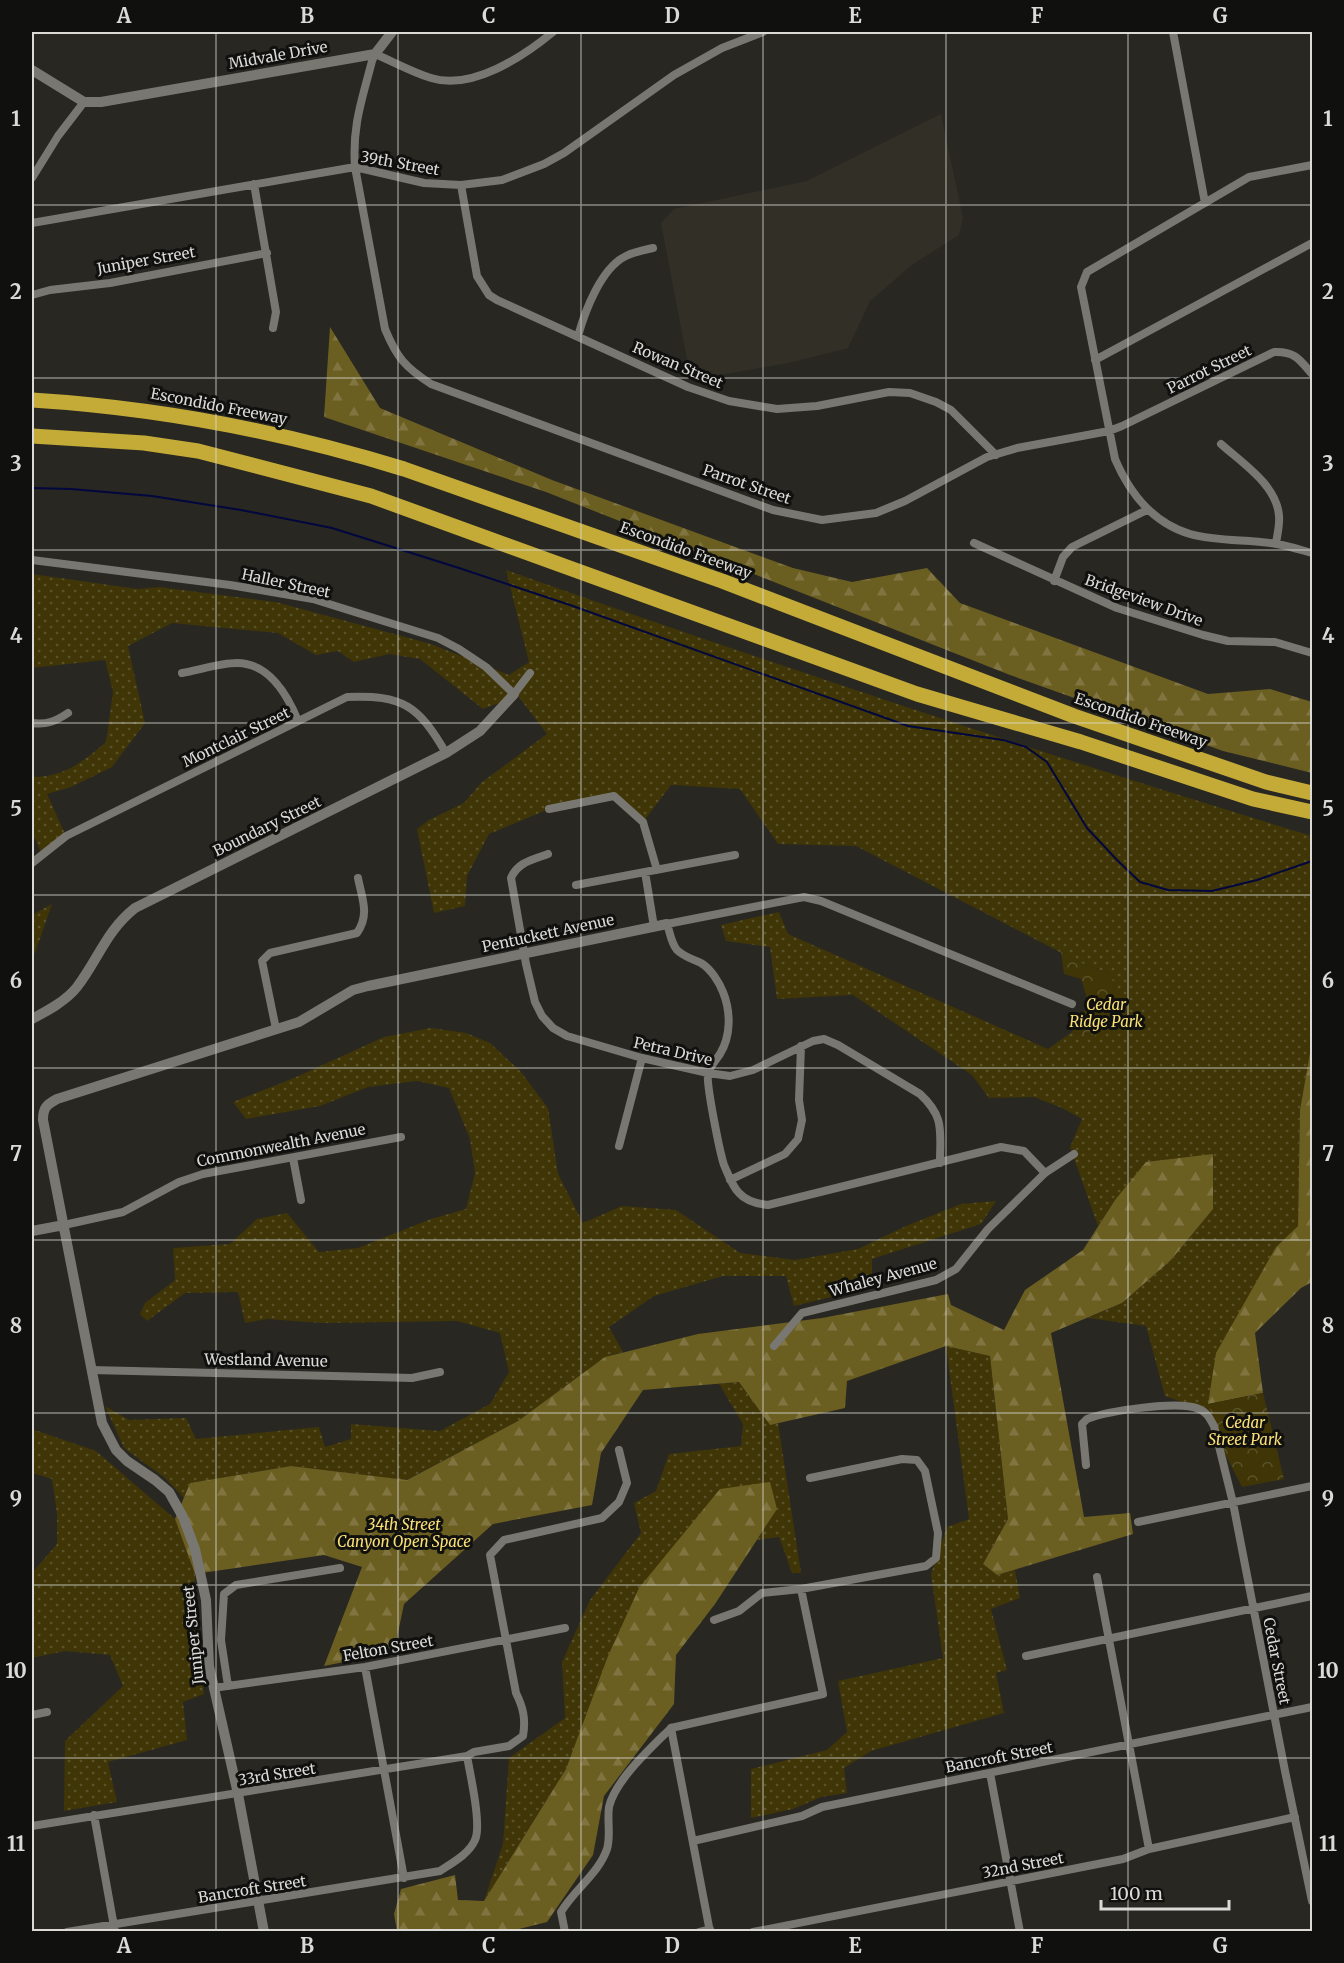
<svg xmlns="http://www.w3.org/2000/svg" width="1344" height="1963" font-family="Merriweather,serif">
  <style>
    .built { fill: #323026 }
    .grass { fill: url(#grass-dots) }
    .forest { fill: url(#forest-firs) }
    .park { fill: url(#park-crowns) }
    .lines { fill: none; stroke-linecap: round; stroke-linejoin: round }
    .stream { stroke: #02073e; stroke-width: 2 }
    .minor { stroke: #787771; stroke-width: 8 }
    .tertiary { stroke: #787771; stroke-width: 10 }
    .motorway { stroke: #c4ab37; stroke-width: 15 }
    .grid { fill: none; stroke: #dbdad7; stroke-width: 1.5; stroke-opacity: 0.55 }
    .labels { text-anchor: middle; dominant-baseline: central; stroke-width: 6; stroke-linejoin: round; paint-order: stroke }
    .street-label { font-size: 15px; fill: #dbdad7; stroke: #10100e }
    .park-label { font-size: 15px; font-style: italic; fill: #fbe175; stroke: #10100e }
    .neatline { fill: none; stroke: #dbdad7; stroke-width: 2 }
    .grid-label { font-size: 20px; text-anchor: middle; font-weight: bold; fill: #dbdad7 }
  </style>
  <defs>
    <pattern id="grass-dots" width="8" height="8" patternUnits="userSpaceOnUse" patternTransform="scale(1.5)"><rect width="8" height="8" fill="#3f3506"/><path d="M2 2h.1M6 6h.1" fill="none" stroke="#5a522a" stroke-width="1.8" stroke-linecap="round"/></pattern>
    <pattern id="forest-firs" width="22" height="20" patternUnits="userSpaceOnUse" patternTransform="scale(1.5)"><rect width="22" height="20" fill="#6b5e21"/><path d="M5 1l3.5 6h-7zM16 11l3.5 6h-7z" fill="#807440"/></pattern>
    <pattern id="park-crowns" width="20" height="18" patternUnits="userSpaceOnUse" patternTransform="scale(1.5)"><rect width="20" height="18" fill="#3f3506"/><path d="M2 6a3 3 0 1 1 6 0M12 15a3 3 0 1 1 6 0" fill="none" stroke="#5a522a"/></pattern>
  </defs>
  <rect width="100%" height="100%" fill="#282722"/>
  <path class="built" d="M941 114 963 218 959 235 913 264 870 301 848 348 788 363 720 375H702L688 364 661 223 674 209 807 181Z"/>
  <path class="grass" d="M506 570C773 664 1042 754 1312 836V1041L1300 1110 1298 1226 1276 1247 1209 1398 1212 1413 1165 1396 1146 1326 1088 1318 1122 1303 1171 1260 1212 1210 1213 1154 1115 1200 1098 1226 1070 1147 1082 1119 1062 1108 1034 1097 989 1098 972 1075 853 995 777 999 770 947 726 941 721 925 779 912 788 934 1048 1049 1072 1032 1093 1036 1111 974 1081 963 856 846 778 844 740 789 671 785 643 822 614 796 549 809 489 834 467 876 465 906 434 913 417 829 429 820 464 803 481 783 547 734 518 696 483 709 420 659 389 654 354 662 338 651 316 655 278 633 172 623 128 646 145 723 112 767 71 787 47 794 66 836 42 855 32 832V777C64 777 83 762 106 742L113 692 105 660 32 668V574L138 589 159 587 276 602 431 644 509 675 529 662Z
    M52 904 35 953 32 955V915Z
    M431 1028 466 1033 490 1043 521 1072 548 1108 558 1174 583 1223 622 1206 676 1210 740 1253 795 1260 858 1249 906 1226 961 1204 996 1201 981 1224 872 1259V1287L794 1306 786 1276H723L654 1296 609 1327 623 1352 605 1357 518 1421 406 1480 291 1466 190 1483 184 1498 165 1478 124 1448 105 1406 129 1420 186 1418 196 1439 319 1427 325 1447 351 1439V1424L440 1431 490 1404 509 1372 500 1333 457 1321 321 1323 267 1319 245 1323 238 1292 185 1293 147 1321 140 1314 145 1303 175 1280 173 1248 230 1244 257 1219 287 1213 319 1252 358 1248 431 1219 466 1209 475 1173 470 1139 449 1088 417 1081 368 1087 320 1106 246 1119 233 1102 294 1078 384 1037Z
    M946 1346 990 1356 1008 1519 983 1564 997 1575 1015 1570 1020 1598 991 1609 1007 1670 996 1673 1004 1713 871 1751 844 1768 847 1793 821 1797 793 1809 751 1818V1769L827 1750 847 1732 838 1681 943 1658 931 1574 947 1527 969 1519Z
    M739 1382 769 1424 778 1423 801 1573H792L779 1537 757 1540 777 1509 566 1769 484 1901 503 1844 509 1758 565 1718 562 1662 590 1600 641 1533 634 1503 656 1491 669 1454 741 1446 743 1424 719 1384Z
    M32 1429 96 1451 175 1519 195 1574V1641L204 1694 183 1702 187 1740 108 1762 117 1802 64 1811 65 1741 123 1686 110 1655 65 1651 32 1658V1573L57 1544V1514L52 1479 32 1473Z"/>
  <path class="forest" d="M330 327 380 408 552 480 793 568 852 582 927 568 960 603 1208 694 1270 689 1312 702V773L1223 751 1010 675 546 492 324 417Z
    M1312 1041V1282L1301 1288 1255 1333 1263 1393 1208 1404 1216 1353 1276 1247 1298 1226 1300 1110Z
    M1213 1154V1209L1171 1260 1122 1303 1051 1333 1084 1517 1130 1513 1133 1534 997 1575 983 1564 1008 1519 990 1356 946 1346 847 1381 845 1408 770 1425 739 1382 643 1390 601 1453 592 1505 493 1524 404 1604 394 1652 324 1666 362 1567 324 1555 195 1574 175 1519 190 1483 291 1466 407 1480 518 1421 605 1357 698 1334 822 1318 948 1294 951 1305 1004 1330 1025 1290 1083 1250 1115 1200 1146 1162Z
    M770 1482 777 1509 715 1604 676 1655 674 1704 604 1796 593 1855 547 1922 515 1930V1931H397L394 1914 401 1889 455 1875 458 1900 484 1901 566 1769 608 1656 639 1588 720 1489Z"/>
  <path class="park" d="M1061 952 1081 963 1111 974C1120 993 1130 1009 1120 1029L1093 1036 1072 1032 1074 1017 1082 1014 1089 1005 1081 979 1064 974Z
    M1263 1393 1284 1479 1242 1487 1225 1454 1208 1404Z"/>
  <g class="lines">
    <path class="stream" d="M32 488 71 489 152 496 241 510 332 528 459 568 570 605 908 726 1003 740 1026 747 1047 762 1087 828 1117 860 1140 882 1168 890 1212 891 1257 880 1312 861"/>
    <path class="minor" d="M553 32C524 56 472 91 431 78 412 72 394 62 375 54L372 61C362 100 352 126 355 167L385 329C397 358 405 367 431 384L773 510 822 520 876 513 905 501 987 457 1017 448 1109 431 1122 426 1274 352C1295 351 1300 360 1312 374
      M1173 32 1205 203
      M1312 165 1249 177 1087 272 1081 287 1115 459C1130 494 1153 523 1190 534 1218 542 1249 539 1277 544 1289 546 1301 550 1312 553
      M32 178 58 136 84 102
      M254 184 276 312 273 328
      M461 185 477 276 489 295 497 300 688 387 729 401 777 409 817 406 889 392 910 393 936 402 951 410 996 455
      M32 223 355 167 424 183 461 185 502 180 544 164 564 153 674 75 722 48 763 32
      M32 295 50 290 110 283 267 253
      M578 336C585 311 601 268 626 256 634 252 644 250 653 248
      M1095 360 1312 243
      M1221 444C1242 463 1277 485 1279 516 1280 525 1277 535 1276 544
      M974 543 1117 608 1203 635 1228 641 1275 642 1312 653
      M32 560 230 585 313 599 438 638 459 649 486 667 514 694 530 673
      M1054 581 1063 557 1072 547 1147 510
      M182 673C199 670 220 663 237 663 269 663 288 696 298 721
      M32 723C47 725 56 721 68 713
      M549 809 614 796 643 822 657 870
      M548 854C532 860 518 862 511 878L526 964 535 1002 542 1016 553 1028 567 1036 642 1058 708 1073 730 1076 753 1070 813 1041 824 1039 838 1045 920 1094C945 1117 940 1131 940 1163
      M32 863 66 836 347 697C403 695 418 705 446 753
      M645 872 654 927
      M576 885 735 855
      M276 1029 262 961 270 953 357 933C370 914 362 899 358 878
      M619 1146 642 1058
      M293 1158 301 1200
      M1045 1173 1024 1151 1001 1147 768 1205C758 1204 747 1202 739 1193 732 1186 728 1174 724 1165 720 1153 706 1084 708 1074 709 1068 716 1060 720 1054 731 1036 731 1012 723 992 719 982 711 969 701 963 693 959 684 957 677 950 671 943 670 932 667 924L804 897 821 901 1072 1004
      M730 1180 785 1154 798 1139 802 1120 799 1100 801 1046
      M64 1225 123 1212 179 1182 203 1174 401 1137
      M774 1346 802 1313 936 1280 956 1269 988 1229 1045 1173 1074 1154
      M91 1370 412 1378 440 1372
      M1086 1465 1082 1424 1087 1419C1108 1411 1178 1400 1199 1409 1207 1412 1210 1419 1214 1426L1233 1503 1285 1771 1312 1901
      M1138 1522 1312 1486
      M1097 1577 1149 1849
      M714 1620 739 1611 762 1593 801 1589 926 1566 936 1558 938 1533 925 1471 917 1460 902 1459 810 1478
      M1026 1656 1312 1596
      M365 1667 404 1878
      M228 1686 221 1640 224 1594 236 1585 340 1568
      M213 1688 365 1667 565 1628
      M32 1715 47 1712
      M671 1728 823 1694 801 1589
      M671 1728 710 1932
      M990 1773 1020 1932
      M94 1815 115 1932
      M32 1826 467 1756 474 1752 509 1746 523 1736C526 1719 523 1707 516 1693L490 1555 504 1540 602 1518 619 1502 627 1483 619 1450
      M693 1841 802 1816 822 1807 1312 1707
      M67 1932 440 1871C452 1863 469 1854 475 1840 482 1825 470 1774 467 1756
      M565 1932 561 1912C574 1890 599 1873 607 1849 611 1836 607 1821 609 1807 615 1780 652 1747 671 1728
      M699 1932 710 1929
      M753 1932 1123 1859 1149 1849 1295 1817"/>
    <path class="tertiary" d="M32 70 84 102H101L375 54 392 32
      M32 1019C47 1011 66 1001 77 987 99 958 106 931 135 908L446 753 480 731 514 694
      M32 1231 64 1225
      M264 1932 238 1794 209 1666 206 1600 195 1549 183 1517 169 1492 155 1480 127 1461 116 1450 102 1423 43 1120C43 1108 46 1105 57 1099L299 1022 353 990 368 986 667 924"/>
    <path class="motorway" d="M32 400C160 408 281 431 404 469L722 581 1074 716 1266 782 1312 793
      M32 436 144 443 198 451 371 496 917 694 1081 742 1253 799 1312 812"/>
  </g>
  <path class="grid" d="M216 32V1932M398 32V1932M581 32V1932M763 32V1932M946 32V1932M1128 32V1932M32 205H1312M32 378H1312M32 550H1312M32 723H1312M32 895H1312M32 1068H1312M32 1240H1312M32 1413H1312M32 1585H1312M32 1758H1312"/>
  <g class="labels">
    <g class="street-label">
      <text transform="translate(278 55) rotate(-10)">Midvale Drive</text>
      <text transform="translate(400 163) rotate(10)">39th Street</text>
      <text transform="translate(146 260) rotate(-10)">Juniper Street</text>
      <text transform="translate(678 365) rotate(23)">Rowan Street</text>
      <text transform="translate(1209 369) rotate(-26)">Parrot Street</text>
      <text transform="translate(219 406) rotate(11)">Escondido Freeway</text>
      <text transform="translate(747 484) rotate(19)">Parrot Street</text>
      <text transform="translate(686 550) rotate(20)">Escondido Freeway</text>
      <text transform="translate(286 583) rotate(12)">Haller Street</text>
      <text transform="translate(1144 600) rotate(20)">Bridgeview Drive</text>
      <text transform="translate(1141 720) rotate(19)">Escondido Freeway</text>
      <text transform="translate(236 737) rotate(-26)">Montclair Street</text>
      <text transform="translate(267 826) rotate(-26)">Boundary Street</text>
      <text transform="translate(548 933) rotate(-12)">Pentuckett Avenue</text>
      <text transform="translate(673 1051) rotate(13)">Petra Drive</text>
      <text transform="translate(281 1145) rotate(-11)">Commonwealth Avenue</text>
      <text transform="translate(883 1277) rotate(-15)">Whaley Avenue</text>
      <text transform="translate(266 1360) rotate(1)">Westland Avenue</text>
      <text transform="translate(193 1635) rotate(-96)">Juniper Street</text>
      <text transform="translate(388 1648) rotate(-10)">Felton Street</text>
      <text transform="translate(1277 1661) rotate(79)">Cedar Street</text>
      <text transform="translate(999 1757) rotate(-11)">Bancroft Street</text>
      <text transform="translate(277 1774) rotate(-9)">33rd Street</text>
      <text transform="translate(1023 1865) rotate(-11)">32nd Street</text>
      <text transform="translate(252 1889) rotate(-9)">Bancroft Street</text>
    </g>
    <g class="park-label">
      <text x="1106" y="1004">Cedar<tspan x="1106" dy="17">Ridge Park</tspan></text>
      <text x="1245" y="1422">Cedar<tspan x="1245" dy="17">Street Park</tspan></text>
      <text x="404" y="1524">34th Street<tspan x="404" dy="17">Canyon Open Space</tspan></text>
    </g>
  </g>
  <rect width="1344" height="1963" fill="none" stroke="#10100e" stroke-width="66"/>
  <path d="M1101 1900v9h128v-9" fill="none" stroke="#dbdad7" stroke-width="3"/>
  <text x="1110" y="1900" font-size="18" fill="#dbdad7" stroke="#10100e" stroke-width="4.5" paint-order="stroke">100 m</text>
  <rect x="33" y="33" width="1278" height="1897" class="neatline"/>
  <g class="grid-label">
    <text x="124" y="23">A</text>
    <text x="307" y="23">B</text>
    <text x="489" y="23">C</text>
    <text x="672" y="23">D</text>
    <text x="855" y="23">E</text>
    <text x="1037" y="23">F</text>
    <text x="1220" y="23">G</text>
    <text x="16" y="126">1</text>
    <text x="1328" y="126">1</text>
    <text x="16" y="299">2</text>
    <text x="1328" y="299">2</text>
    <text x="16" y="471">3</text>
    <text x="1328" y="471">3</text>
    <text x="16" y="643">4</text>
    <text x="1328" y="643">4</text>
    <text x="16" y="816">5</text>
    <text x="1328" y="816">5</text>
    <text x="16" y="988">6</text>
    <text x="1328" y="988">6</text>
    <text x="16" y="1161">7</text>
    <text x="1328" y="1161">7</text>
    <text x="16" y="1333">8</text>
    <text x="1328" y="1333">8</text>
    <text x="16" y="1506">9</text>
    <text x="1328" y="1506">9</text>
    <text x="16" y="1678">10</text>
    <text x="1328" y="1678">10</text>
    <text x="16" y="1851">11</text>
    <text x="1328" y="1851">11</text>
    <text x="124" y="1953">A</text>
    <text x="307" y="1953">B</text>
    <text x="489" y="1953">C</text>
    <text x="672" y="1953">D</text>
    <text x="855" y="1953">E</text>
    <text x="1037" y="1953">F</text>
    <text x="1220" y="1953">G</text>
  </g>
</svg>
